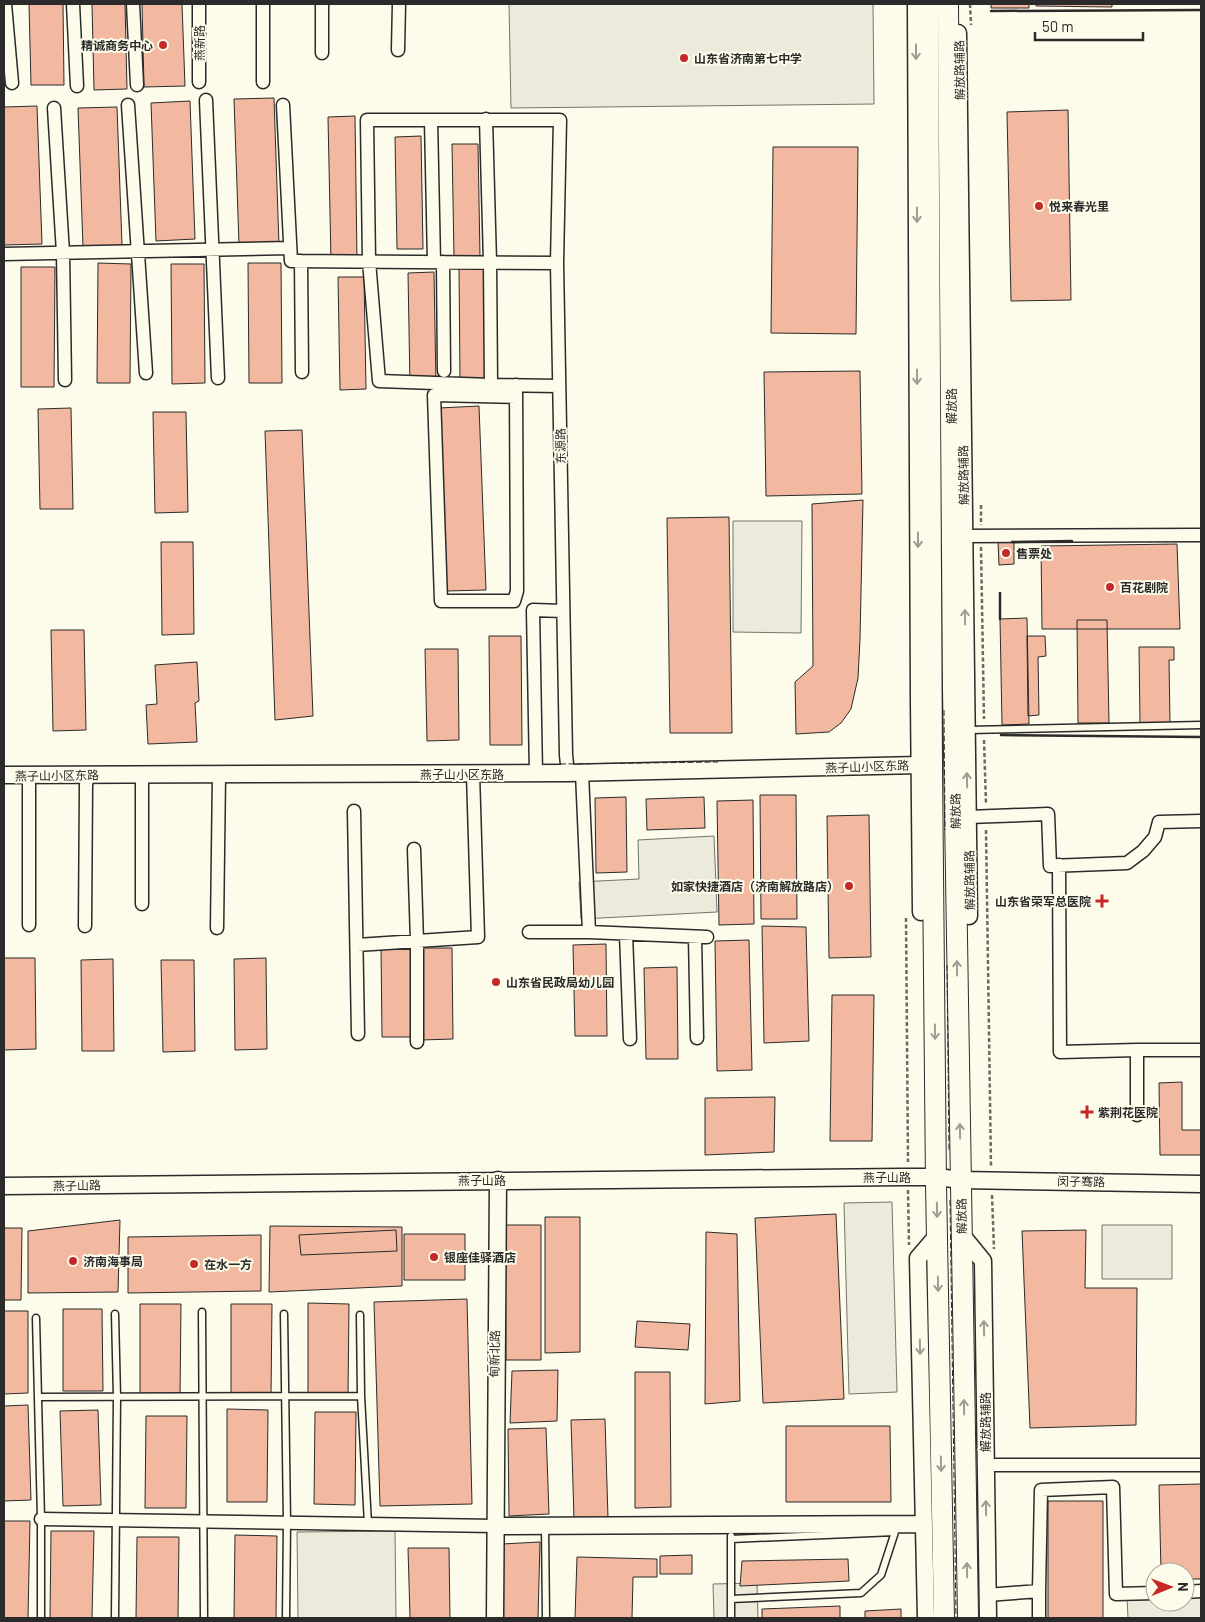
<svg xmlns="http://www.w3.org/2000/svg" width="1205" height="1622" font-family="Barlow,'Noto Sans SC',sans-serif">
  <style>
    .green { fill: #ecebdb; stroke: #74746e }
    .parking { fill: #eceadb; stroke: #74746e }
    .building { fill: #f2b8a0; stroke: #2b2b2b }
    .lines { fill: none; stroke-linecap: round; stroke-linejoin: round }
    .service-casing { stroke: #2b2b2b; stroke-width: 9 }
    .minor-casing { stroke: #2b2b2b; stroke-width: 15 }
    .tertiary-casing { stroke: #2b2b2b; stroke-width: 19 }
    .primary-casing { stroke: #2b2b2b; stroke-width: 22 }
    .path { stroke: #6a6964; stroke-width: 2.5; stroke-dasharray: 4 2.5; stroke-linecap: butt }
    .service { stroke: #fdfbea; stroke-width: 6 }
    .minor { stroke: #fdfbea; stroke-width: 12 }
    .tertiary { stroke: #fdfbea; stroke-width: 16 }
    .primary { stroke: #fdfbea; stroke-width: 20 }
    .fence { stroke: #2b2b2b; stroke-width: 1; stroke-dasharray: 6 2.5; stroke-linecap: butt }
    .wall { stroke: #2b2b2b; stroke-width: 2.5 }
    .oneway { stroke: #9e9d94 }
    .poi-dot { fill: #c62828; stroke: #fdfbea; stroke-width: 2 }
    .labels { text-anchor: middle; dominant-baseline: central; stroke-width: 4; stroke-linejoin: round; paint-order: stroke }
    .street-label { font-size: 12px; fill: #2b2b2b; stroke: #fdfbea }
    .poi-label { font-size: 12px; font-weight: bold; fill: #2b2b2b; stroke: #fdfbea; text-anchor: start }
  </style>
  <rect width="100%" height="100%" fill="#fdfbea"/>
  <path class="green" d="M509 4H873L874 104 511 108Z
    M395 1531 396 1618H298L297 1532Z
    M1185 1596H1201V1618H1128L1127 1597H1155V1602H1185Z"/>
  <path class="parking" d="M733 521H802L801 633 733 632Z
    M714 836 717 912 581 919 579 882 639 879 638 840Z
    M892 1202 897 1392 849 1394 844 1203Z
    M1102 1225H1172V1279H1102Z
    M757 1583 758 1618H714L713 1584Z"/>
  <path class="building" d="M29 4H63L64 85H31Z
    M92 4H125L127 89 94 90Z
    M142 4H182L185 86 144 87Z
    M991 4H1029V8H991Z
    M1036 4H1112V7L1036 6Z
    M274 98 279 245H239L234 99Z
    M190 101 195 239 156 241 151 103Z
    M37 106 42 244 4 245V107Z
    M117 107 122 245 83 247 78 108Z
    M1068 110 1071 300 1011 301 1007 112Z
    M355 116 357 260 331 261 328 117Z
    M421 136 423 249H397L395 137Z
    M452 144H478L480 257H454Z
    M773 147H858L856 334 771 333Z
    M98 263 131 264 130 383H97Z
    M248 263H281L282 383H249Z
    M171 264H204L205 383 172 384Z
    M21 267H55L54 387H21Z
    M459 268H485L487 381H460Z
    M434 272 436 385 410 386 408 273Z
    M338 277H364L366 389 340 390Z
    M860 371 862 494 766 496 764 372Z
    M479 406 486 590 446 591 439 408Z
    M71 408 73 509H40L38 409Z
    M153 412H186L188 512 155 513Z
    M302 430 313 716 275 720 265 431Z
    M863 500 860 639 858 678 851 709 841 723 829 732 796 734 795 682 813 666 812 504Z
    M729 517 732 733H670L667 518Z
    M161 542H193L194 634 162 635Z
    M998 542H1014V564L999 565Z
    M1177 544 1180 629H1042L1041 546Z
    M1027 618 1029 724 1002 725 1000 619Z
    M1077 620H1107L1109 723H1078Z
    M51 630H84L86 730 53 731Z
    M489 636H521L522 745H490Z
    M1027 636H1045L1046 656 1038 657 1039 715 1028 716Z
    M1139 647H1174V660H1169L1170 723H1140Z
    M425 649H458L459 740 427 741Z
    M197 662 199 701 195 703 197 742 148 744 146 705 157 704 155 665Z
    M760 795H796L797 919H761Z
    M626 797 627 872 596 873 595 798Z
    M704 797 705 828 647 830 646 799Z
    M753 800 754 924 719 925 717 801Z
    M869 815 871 957 829 958 827 816Z
    M762 926 806 927 809 1041 764 1043Z
    M749 940 752 1070 717 1071 715 941Z
    M606 944 607 1036H575L573 945Z
    M381 946H413L415 1037H382Z
    M419 948H452L453 1039 421 1040Z
    M4 958H35L36 1049 4 1050Z
    M266 958 267 1049 235 1050 234 959Z
    M113 959 114 1051H82L81 960Z
    M161 960H194L195 1051 163 1052Z
    M677 967 678 1059H646L644 968Z
    M832 995H874L872 1141H830Z
    M1182 1082V1130H1201V1155H1160L1159 1083Z
    M775 1097 774 1152 705 1155V1098Z
    M836 1214 844 1399 763 1403 755 1218Z
    M545 1217H580V1352L545 1353Z
    M120 1220 118 1292 28 1293V1231Z
    M505 1225H541V1360H506Z
    M270 1226 402 1227V1286L269 1292Z
    M4 1228H22L21 1300H4Z
    M396 1230 397 1251 301 1255 299 1235Z
    M1086 1230 1085 1288H1137L1136 1425 1030 1428 1022 1231Z
    M706 1232 737 1234 740 1401 705 1404Z
    M404 1234H465V1280H404Z
    M261 1235V1291L128 1293V1237Z
    M467 1299 472 1504 380 1506 374 1302Z
    M308 1303 349 1304 348 1396 308 1395Z
    M140 1304H181L180 1397 140 1396Z
    M231 1304H272L271 1397 231 1396Z
    M63 1309H102L103 1391H63Z
    M4 1311H28V1393L4 1394Z
    M637 1321 690 1324 688 1350 635 1347Z
    M558 1370 557 1421 510 1423 512 1371Z
    M635 1372H670L671 1507 635 1508Z
    M28 1405 31 1500 4 1501V1406Z
    M227 1409 268 1410 267 1502H227Z
    M98 1410 101 1505 63 1506 60 1411Z
    M315 1412H356L355 1505 314 1504Z
    M146 1416H187L186 1508H145Z
    M605 1419 608 1518 574 1519 571 1420Z
    M786 1426H890L891 1502H786Z
    M546 1428 549 1514 509 1516 508 1429Z
    M1201 1484V1579H1185V1572H1161L1159 1485Z
    M1048 1501H1103V1618H1048Z
    M4 1521H30L28 1618H4Z
    M51 1531H94L92 1618H50Z
    M235 1535 277 1536 276 1618H234Z
    M137 1537H179L178 1618H136Z
    M540 1542 538 1618H503L502 1544Z
    M408 1548H449L450 1618H410Z
    M692 1555V1574H660V1556Z
    M577 1557 657 1559V1577H633L632 1618H575Z
    M848 1559 849 1581 740 1586 742 1561Z
    M840 1606V1618H762V1609Z
    M901 1609V1618H865V1611Z"/>
  <g class="lines">
    <defs>
      <path id="service" d="M968 730 1201 725
        M202 1312 204 1618
        M115 1314 117 1397 115 1618
        M284 1314 287 1523 286 1618
        M360 1315 361 1396 368 1524
        M36 1318 41 1519V1618
        M39 1397 361 1396
        M545 1527 546 1618
        M731 1536V1618
        M731 1539 895 1532
        M731 1599 861 1593 881 1575 895 1532"/>
      <path id="minor" d="M5 4 12 83
        M73 4 77 86
        M133 4 137 85
        M199 4V82
        M398 50 399 4
        M322 53V4
        M263 82V4
        M206 100 218 378
        M128 105 146 373
        M283 105 291 261 557 263
        M54 108 63 253 65 380
        M486 119 490 262 491 385 379 381 369 261 367 120H560L557 263 566 755 568 773
        M431 120 434 262
        M4 254 290 248
        M293 261H301L302 372
        M443 262 444 371
        M491 385 559 386
        M516 397 434 395 441 601H514L517 591 516 385
        M964 536 1201 535
        M582 773 589 932 707 937
        M142 774V904
        M536 774 533 610 563 611
        M354 811 358 1034
        M968 817 1048 814 1050 866 1127 863 1143 851 1155 837 1159 822 1201 821
        M414 849 417 941V1042
        M1059 865 1060 1052 1137 1050V1115
        M29 925V775
        M85 926 86 785 88 774
        M217 928 219 774
        M529 932H589
        M626 934 630 1039
        M695 937 697 1038
        M357 945 478 937 473 774
        M1137 1050H1201
        M986 1465H1201
        M41 1519 496 1526
        M1039 1583V1618
        M1185 1592 1201 1591
        M987 1595 1039 1591 1041 1490 1113 1487 1116 1594 1155 1593"/>
      <path id="tertiary" d="M916 4 919 701 921 912
        M958 33 969 916
        M4 775 568 773 920 765
        M4 1186 901 1177H937L961 1180 1201 1184
        M961 1234 983 1261 988 1618
        M496 1526 924 1524
        M495 1618 498 1180
        M926 1618 918 1258 937 1236"/>
      <path id="primary" d="M928 4 932 766 936 1184 944 1618
        M948 4 953 690 968 1618"/>
    </defs>
    <use href="#service" class="service-casing"/>
    <use href="#minor" class="minor-casing"/>
    <use href="#tertiary" class="tertiary-casing"/>
    <use href="#primary" class="primary-casing"/>
    <path class="path" d="M970 4 971 25
      M981 505V525
      M981 547 984 719
      M984 740 986 804
      M986 830 991 1167
      M906 918 908 1162
      M908 1190 909 1245
      M992 1195 994 1249"/>
    <use href="#service" class="service"/>
    <use href="#minor" class="minor"/>
    <use href="#tertiary" class="tertiary"/>
    <use href="#primary" class="primary"/>
    <path class="fence" d="M944 710 945 830
      M560 764 718 762
      M947 965 949 1151
      M950 1200 956 1618"/>
    <path class="wall" d="M991 11 1201 10
      M1012 542 1072 541
      M1000 593V619
      M1001 735 1201 737"/>
  </g>
  <defs><path id="oneway-shaft" d="M-6 0H5M1.5-3L5.5 0L1.5 3" fill="none" stroke-width="1.6" stroke-linecap="round" stroke-linejoin="round" transform="scale(1.25)"/></defs>
  <g class="oneway">
    <use href="#oneway-shaft" transform="translate(916 52) rotate(90)"/>
    <use href="#oneway-shaft" transform="translate(917 215) rotate(90)"/>
    <use href="#oneway-shaft" transform="translate(917 377) rotate(90)"/>
    <use href="#oneway-shaft" transform="translate(918 540) rotate(90)"/>
    <use href="#oneway-shaft" transform="translate(965 617) rotate(-91)"/>
    <use href="#oneway-shaft" transform="translate(967 780) rotate(-91)"/>
    <use href="#oneway-shaft" transform="translate(957 968) rotate(-91)"/>
    <use href="#oneway-shaft" transform="translate(935 1032) rotate(89)"/>
    <use href="#oneway-shaft" transform="translate(960 1131) rotate(-91)"/>
    <use href="#oneway-shaft" transform="translate(937 1210) rotate(89)"/>
    <use href="#oneway-shaft" transform="translate(938 1284) rotate(89)"/>
    <use href="#oneway-shaft" transform="translate(984 1328) rotate(-91)"/>
    <use href="#oneway-shaft" transform="translate(920 1347) rotate(89)"/>
    <use href="#oneway-shaft" transform="translate(964 1407) rotate(-91)"/>
    <use href="#oneway-shaft" transform="translate(941 1464) rotate(89)"/>
    <use href="#oneway-shaft" transform="translate(986 1508) rotate(-91)"/>
    <use href="#oneway-shaft" transform="translate(967 1570) rotate(-91)"/>
  </g>
  <g class="poi-dot">
    <circle cx="163" cy="45" r="5"/>
    <circle cx="684" cy="58" r="5"/>
    <circle cx="1039" cy="206" r="5"/>
    <circle cx="1006" cy="553" r="5"/>
    <circle cx="1110" cy="587" r="5"/>
    <circle cx="849" cy="886" r="5"/>
    <path d="M1099.5 893.5h5v5h5v5h-5v5h-5v-5h-5v-5h5z"/>
    <circle cx="496" cy="982" r="5"/>
    <path d="M1084.5 1104.5h5v5h5v5h-5v5h-5v-5h-5v-5h5z"/>
    <circle cx="434" cy="1257" r="5"/>
    <circle cx="73" cy="1261" r="5"/>
    <circle cx="194" cy="1264" r="5"/>
  </g>
  <g class="labels">
    <g class="street-label">
      <text transform="translate(199 43) rotate(-90)">燕新路</text>
      <text transform="translate(959 70) rotate(-91)">解放路辅路</text>
      <text transform="translate(951 406) rotate(-90)">解放路</text>
      <text transform="translate(560 446) rotate(-91)">东源路</text>
      <text transform="translate(963 475) rotate(-91)">解放路辅路</text>
      <text transform="translate(867 766) rotate(-2)">燕子山小区东路</text>
      <text x="462" y="774">燕子山小区东路</text>
      <text transform="translate(57 775) rotate(-1)">燕子山小区东路</text>
      <text transform="translate(955 811) rotate(-91)">解放路</text>
      <text transform="translate(969 880) rotate(-91)">解放路辅路</text>
      <text x="887" y="1177">燕子山路</text>
      <text x="482" y="1180">燕子山路</text>
      <text transform="translate(1081 1181) rotate(1)">闵子骞路</text>
      <text transform="translate(77 1185) rotate(-1)">燕子山路</text>
      <text transform="translate(961 1216) rotate(-91)">解放路</text>
      <text transform="translate(494 1354) rotate(-89)">甸新北路</text>
      <text transform="translate(985 1422) rotate(-90)">解放路辅路</text>
    </g>
    <g class="poi-label">
      <text x="153" y="45" text-anchor="end">精诚商务中心</text>
      <text x="694" y="58">山东省济南第七中学</text>
      <text x="1049" y="206">悦来春光里</text>
      <text x="1016" y="553">售票处</text>
      <text x="1120" y="587">百花剧院</text>
      <text x="839" y="886" text-anchor="end">如家快捷酒店（济南解放路店）</text>
      <text x="1091" y="901" text-anchor="end">山东省荣军总医院</text>
      <text x="506" y="982">山东省民政局幼儿园</text>
      <text x="1098" y="1112">紫荆花医院</text>
      <text x="444" y="1257">银座佳驿酒店</text>
      <text x="83" y="1261">济南海事局</text>
      <text x="204" y="1264">在水一方</text>
    </g>
  </g>
  <rect width="1205" height="1622" fill="none" stroke="#2b2b2b" stroke-width="10"/>
  <g transform="translate(1170 1587) rotate(89)"><circle r="24" fill="#fdfbea" stroke="#a9a89e"/>
  <path d="M0-4L9 19L0 12L-9 19Z" fill="#c62828"/>
  <text y="-8" font-size="14" font-weight="bold" text-anchor="middle" fill="#2b2b2b">N</text>
  </g>
  <path d="M1035 32v8h108v-8" fill="none" stroke="#2b2b2b" stroke-width="2.5"/>
  <text x="1042" y="32" font-size="15" fill="#2b2b2b" stroke="#fdfbea" stroke-width="4" paint-order="stroke">50 m</text>
</svg>
